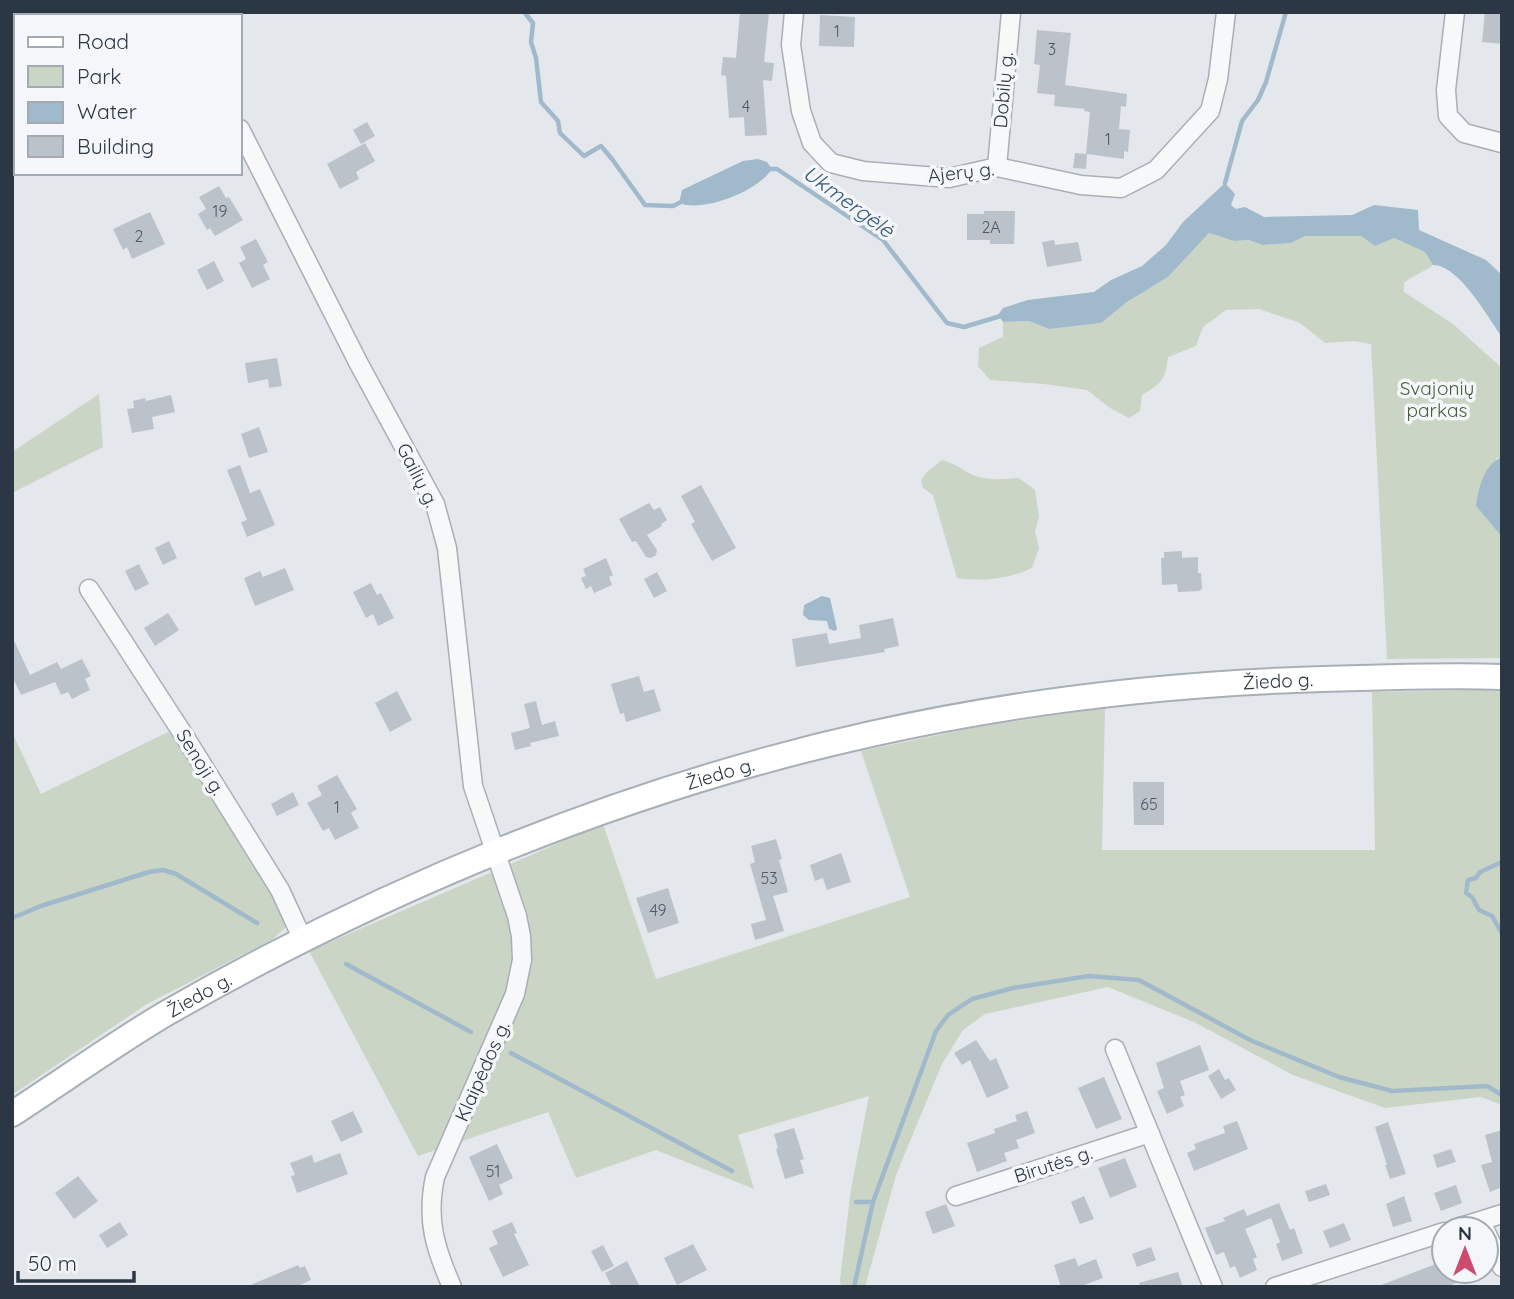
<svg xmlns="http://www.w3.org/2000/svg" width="1514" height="1299" font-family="Quicksand,sans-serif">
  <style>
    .green { fill: #cbd5c5 }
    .water { fill: #a0b9cb }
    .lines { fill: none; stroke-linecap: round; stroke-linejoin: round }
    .stream { stroke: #a0b9cb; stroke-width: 4.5 }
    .building { fill: #bbc2c9 }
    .street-casing { stroke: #a9afb6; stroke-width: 21 }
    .secondary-casing { stroke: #a9afb6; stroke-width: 28 }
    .street { stroke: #f7f8fa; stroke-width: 18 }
    .secondary { stroke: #fff; stroke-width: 24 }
    .labels { text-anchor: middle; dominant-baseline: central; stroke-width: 7; stroke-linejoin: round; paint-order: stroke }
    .number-label { font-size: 16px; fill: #4f5a65 }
    .street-label { font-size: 19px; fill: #2b3744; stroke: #f4f6f9 }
    .park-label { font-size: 19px; fill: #446039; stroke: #f4f6f9 }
    .water-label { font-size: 21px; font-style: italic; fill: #355b78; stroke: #f4f6f9 }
  </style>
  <rect width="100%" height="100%" fill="#e4e8ec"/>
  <path class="green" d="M1209 233 1234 241 1247 240 1263 245 1291 243 1304 236H1361L1375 246 1394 238 1425 252 1433 265C1423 273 1413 275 1404 283V292L1453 324 1502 368V457L1497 458 1476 506 1502 537V658L1387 659 1371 344 1354 341 1325 343 1300 323 1259 309 1226 310 1203 327 1196 346 1168 357C1166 379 1161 384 1142 395L1140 411 1129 418 1110 408 1087 390 1044 384 990 380 978 366 979 348 1003 337V322L1029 321 1049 329 1101 323 1127 302 1168 277Z
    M99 394 103 447 12 493V452Z
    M942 460C955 463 962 470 973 475 988 481 1004 479 1019 478L1035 490 1039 517 1035 531 1039 548 1032 568C1009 579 982 582 957 578L933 495 923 488 921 480 926 473Z
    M1484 690 1502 691V1105L1481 1097 1385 1108 1293 1075 1196 1023 1108 987 985 1014 963 1030 942 1064 896 1175 865 1287H841L840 1280 851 1189 869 1096 738 1135 754 1189 656 1150 576 1178 548 1112 418 1156 309 951 603 824 656 979 910 897 861 751 982 726 1105 708 1102 850H1375L1372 692Z
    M12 732 41 794 168 732 187 748 275 893 287 921 285 928 273 939 147 1004 12 1095Z"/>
  <path class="water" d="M758 159 767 162 772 169C758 191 704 213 679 203L682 190 743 161Z
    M1225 183 1235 194 1231 205 1236 209 1245 207 1264 217 1352 215 1374 205 1418 210 1419 230 1486 260 1502 275V337C1488 317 1459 265 1433 265L1425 252 1394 238 1375 246 1361 236H1305L1291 243 1263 245 1248 240 1234 241 1209 233 1168 277 1127 302 1101 323 1049 329 1029 321 1003 322 998 315 1003 308 1028 300 1094 292 1111 280 1142 266 1166 245 1183 222Z
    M1502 457V537L1476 506C1479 488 1483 465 1502 457Z
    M822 596 830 598 837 629 835 631 829 629 827 621 809 620 803 615 804 605Z"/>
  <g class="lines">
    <path class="stream" d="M524 12 533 23 531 42 536 58 541 102 558 121 560 133 584 156 601 146 612 159 645 205 673 206 683 201
      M769 169H777L883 240 947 323 964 327 1004 315
      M1225 183 1242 121 1258 100 1266 82 1286 12
      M1502 862 1480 872 1476 878 1468 880 1466 893 1472 897 1479 910 1492 916 1502 933
      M12 918 41 906 149 872 163 870 176 874 257 923
      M346 964 471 1032
      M511 1053 732 1171
      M856 1202H873
      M854 1287 873 1202 936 1031 948 1015 972 999 1013 988 1089 976 1139 980 1250 1040 1339 1077 1392 1091 1487 1086 1502 1095"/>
  </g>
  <path class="building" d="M740 12H769L764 62 774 63 772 81 763 80 767 135 745 136 744 117 729 118 726 76 721 75 723 57 736 58Z
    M1485 12H1502V44L1482 42Z
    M820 15 855 17 854 47 819 46Z
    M1037 30 1071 33 1065 85 1127 94 1126 107 1121 106 1119 129 1130 130 1128 152 1124 151V159L1087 154 1086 169 1073 168 1075 153 1086 154 1090 112 1084 111 1085 109 1054 106 1055 95 1037 93 1040 65 1034 64Z
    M367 122 375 136 361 144 353 130Z
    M365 143 375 161 356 172 359 179 340 189 327 164Z
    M219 186 226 198 229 197 243 220 215 236 210 228 207 230 198 214 206 209 199 197Z
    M984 211H1015L1014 244H990V240H967V214H984Z
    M150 212 165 244 132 259 127 247 123 250 113 229Z
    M256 239 268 262 263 265 270 279 252 288 239 263 246 259 240 247Z
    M1054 240 1055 245 1078 242 1082 261 1047 267 1042 242Z
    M214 261 224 281 207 290 197 270Z
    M277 358 282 386 269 388 268 379 248 383 245 363Z
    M171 395 175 412 152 417 154 429 132 433 127 409 134 408 133 401 145 398 146 401Z
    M259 427 268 452 249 458 241 434Z
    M240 465 250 493 260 489 275 525 247 537 241 522 247 520 227 470Z
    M701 485 736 548 712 561 691 524 695 522 681 496Z
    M649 503 654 510 660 507 667 520 661 524 662 526 647 535 657 550 656 555 651 558 646 557 636 541 632 542 619 519Z
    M169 541 177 558 163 565 155 548Z
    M1182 551V558L1198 557V573H1201L1202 589 1199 591 1178 592 1177 584 1162 585 1161 558H1164V552Z
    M606 558 613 575 609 577 612 585 594 593 591 586 586 589 581 578 586 576 583 569Z
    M139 564 149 584 135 591 125 571Z
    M285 568 294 590 255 606 244 578 260 571 263 577Z
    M657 572 667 591 654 598 644 579Z
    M371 583 377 595 381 593 394 618 378 626 373 614 366 618 353 592Z
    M168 613 179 630 155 646 144 628Z
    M893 618 899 646 884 649 885 652 796 667 792 639 827 633 829 644 861 638 859 625Z
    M12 636 30 675 57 662 61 669 82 659 91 676 85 679 90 690 72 699 68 692 61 695 55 682 21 695 12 676Z
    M639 676 644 692 654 689 661 711 626 722 624 713 620 714 611 684Z
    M397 691 412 720 390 732 375 703Z
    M536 701 542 725 555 721 559 736 530 743 531 746 515 750 511 733 530 728 524 704Z
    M337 775 357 809 351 813 359 828 335 840 329 828 323 831 307 803 322 795 317 786Z
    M1133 782H1164V825H1134Z
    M293 792 299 805 277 816 271 804Z
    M776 839 782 859 779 860 788 892 773 896 784 931 755 940 751 924 766 920 750 864 755 862 751 846Z
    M841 853 851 882 827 890 823 878 815 881 810 865Z
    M668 888 679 923 648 933 636 898Z
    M976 1040 990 1061 996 1058 1009 1088 987 1098 970 1060 962 1065 954 1053Z
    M1200 1045 1209 1070 1180 1081 1185 1095 1180 1097 1184 1106 1167 1114 1157 1091 1164 1088 1156 1063Z
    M1219 1069 1225 1080 1229 1078 1236 1090 1221 1099 1208 1076Z
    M1104 1077 1122 1119 1096 1129 1078 1088Z
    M353 1111 363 1132 341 1142 331 1121Z
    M1027 1111 1035 1133 1016 1140 1019 1148 1004 1153 1007 1161 977 1172 967 1143 995 1133 994 1129 1017 1121 1015 1115Z
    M1237 1121 1248 1149 1194 1171 1187 1153 1196 1149 1194 1144 1225 1133 1223 1126Z
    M1388 1122 1406 1174 1390 1179 1385 1165H1387L1375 1127Z
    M794 1128 804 1159 800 1160 804 1173 785 1179 776 1149 778 1148 774 1134Z
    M1502 1130V1187L1490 1192 1481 1165 1492 1162 1485 1135Z
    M497 1144 513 1178 499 1185 503 1194 489 1201 469 1157Z
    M1451 1149 1456 1162 1437 1168 1433 1155Z
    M340 1153 348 1174 297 1193 291 1176 295 1175 290 1163 312 1155 314 1163Z
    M1125 1158 1137 1187 1110 1198 1098 1168Z
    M78 1176 98 1201 74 1219 55 1193Z
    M1326 1184 1330 1195 1309 1202 1305 1191Z
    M1456 1185 1462 1203 1441 1211 1434 1193Z
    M1084 1196 1094 1219 1080 1224 1071 1202Z
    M1404 1196 1412 1221 1393 1227 1386 1204Z
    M1279 1203 1290 1230 1294 1228 1303 1253 1282 1261 1276 1244 1280 1242 1271 1218 1245 1229 1257 1257 1253 1259 1257 1270 1240 1278 1235 1266 1230 1268 1224 1252 1216 1255 1205 1228 1225 1221 1223 1218 1244 1209 1247 1216Z
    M946 1204 955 1226 933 1234 925 1212Z
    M120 1222 128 1235 107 1248 99 1235Z
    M512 1222 517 1233 514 1234 529 1265 503 1277 489 1248 498 1244 492 1231Z
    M1344 1223 1351 1240 1330 1248 1323 1231Z
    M693 1244 707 1270 677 1285 664 1258Z
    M603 1245 614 1266 602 1272 591 1251Z
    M1151 1247 1156 1260 1137 1267 1132 1254Z
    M1075 1258 1078 1266 1096 1259 1103 1278 1079 1287H1061L1054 1265Z
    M627 1261 640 1287H612L605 1273Z
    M1441 1262 1444 1271 1484 1272 1446 1287H1376Z
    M298 1265 300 1268 305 1266 311 1280 296 1287H246Z
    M1178 1272 1183 1287H1140L1139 1283Z"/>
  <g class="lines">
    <defs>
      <path id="street" d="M179 12 181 16
        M794 12 791 45 801 111 812 143 831 163 863 171 949 178 997 167 1081 185 1121 188 1156 170 1210 111 1218 79 1226 12
        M1455 12 1446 90 1448 116 1464 133 1502 143
        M240 129 359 364 435 504 447 548 473 786 517 916 521 936 522 960 515 994 435 1177C426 1220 435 1248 452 1287
        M997 167 1011 12
        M89 589 185 737 280 890 303 940
        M1115 1049 1213 1287
        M956 1196 1150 1133
        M1454 1229 1502 1214
        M1486 1232 1502 1267
        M1275 1287 1444 1232"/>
      <g id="secondary">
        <path id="s1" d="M12 1114C63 1081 113 1045 165 1014 384 888 624 789 871 734 1031 698 1195 681 1359 678 1407 677 1454 675 1502 677"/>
      </g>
    </defs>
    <use href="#street" class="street-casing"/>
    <use href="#secondary" class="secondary-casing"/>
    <use href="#street" class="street"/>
    <use href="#secondary" class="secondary"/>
  </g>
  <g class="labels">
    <g class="number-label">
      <text x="837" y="31">1</text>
      <text x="1052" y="49">3</text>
      <text x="746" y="106">4</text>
      <text x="1108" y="139">1</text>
      <text x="220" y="211">19</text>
      <text x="991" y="227">2A</text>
      <text x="139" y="236">2</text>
      <text x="1149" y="804">65</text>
      <text x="337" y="807">1</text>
      <text x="769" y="878">53</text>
      <text x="658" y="910">49</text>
      <text x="493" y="1171">51</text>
    </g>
    <g class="street-label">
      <text transform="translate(1003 90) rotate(-85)">Dobilų g.</text>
      <text transform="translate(961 172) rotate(-6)">Ajerų g.</text>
      <text transform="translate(418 475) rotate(63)">Gailių g.</text>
      <text stroke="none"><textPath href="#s1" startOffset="1356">Žiedo g.</textPath></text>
      <text transform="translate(201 762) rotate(58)">Senoji g.</text>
      <text stroke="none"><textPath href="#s1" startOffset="789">Žiedo g.</textPath></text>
      <text stroke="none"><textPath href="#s1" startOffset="222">Žiedo g.</textPath></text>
      <text transform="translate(482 1071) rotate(-66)">Klaipėdos g.</text>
      <text transform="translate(1053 1164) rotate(-18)">Birutės g.</text>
    </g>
    <g class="park-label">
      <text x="1437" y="388">Svajonių<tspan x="1437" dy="22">parkas</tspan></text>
    </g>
    <g class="water-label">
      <text transform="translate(849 201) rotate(36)">Ukmergėlė</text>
    </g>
  </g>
  <rect width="1514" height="1299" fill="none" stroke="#2b3744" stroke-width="28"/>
  <rect x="14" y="14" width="228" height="161" fill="#f4f6f9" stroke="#a4aab1" stroke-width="2"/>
  <rect x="28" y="37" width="35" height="10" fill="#ffffff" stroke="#a4aab1" stroke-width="2"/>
  <text x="77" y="49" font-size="21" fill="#2b3744">Road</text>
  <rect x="28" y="66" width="35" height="21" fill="#cbd5c5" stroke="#a4aab1" stroke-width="2"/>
  <text x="77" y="84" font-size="21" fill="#2b3744">Park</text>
  <rect x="28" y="102" width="35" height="21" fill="#a0b9cb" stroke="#a4aab1" stroke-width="2"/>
  <text x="77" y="119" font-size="21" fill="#2b3744">Water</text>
  <rect x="28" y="136" width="35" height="21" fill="#bbc2c9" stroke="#a4aab1" stroke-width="2"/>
  <text x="77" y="154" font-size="21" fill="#2b3744">Building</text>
  <g transform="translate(1465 1250)"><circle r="33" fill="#f4f6f9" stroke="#a4aab1" stroke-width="2"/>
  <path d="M0-5L12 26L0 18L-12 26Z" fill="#ce4b6e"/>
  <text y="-10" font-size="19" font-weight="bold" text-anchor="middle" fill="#2b3744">N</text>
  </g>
  <path d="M18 1271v10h116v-10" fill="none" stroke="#2b3744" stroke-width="3.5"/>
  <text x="28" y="1271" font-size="21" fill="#2b3744" stroke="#f4f6f9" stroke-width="5" paint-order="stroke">50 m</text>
</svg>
